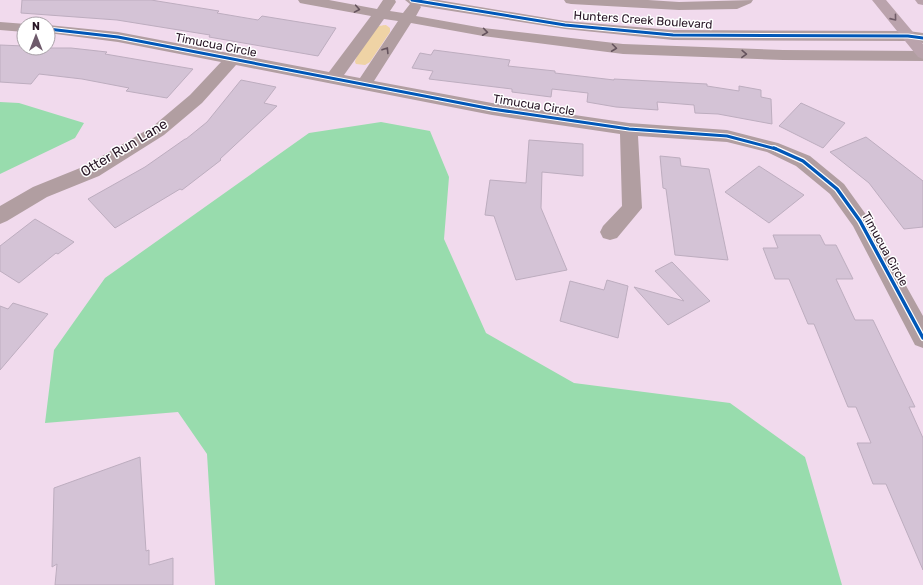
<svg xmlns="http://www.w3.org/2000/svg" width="923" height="585" font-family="Rubik,sans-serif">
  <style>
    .green { fill: #efd3a5 }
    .water { fill: #98dcad }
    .building { fill: #d4c3d6; stroke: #bdadbf }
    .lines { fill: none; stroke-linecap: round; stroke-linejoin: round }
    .minor { fill: #b19ea1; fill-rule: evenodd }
    .highway { fill: #baa3ac; fill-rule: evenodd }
    .cycleway-far1-casing { stroke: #fff; stroke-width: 5 }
    .cycleway-casing { stroke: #fff; stroke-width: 6 }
    .cycleway-far1 { stroke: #0057b8; stroke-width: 3 }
    .cycleway { stroke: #0057b8; stroke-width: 3.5 }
    .oneway { stroke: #65535d }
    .oneway2 { stroke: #705c68 }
    .labels { text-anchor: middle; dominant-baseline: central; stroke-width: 3; stroke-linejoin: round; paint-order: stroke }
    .far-street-label { font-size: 12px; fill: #271525; stroke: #fff }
    .street-label { font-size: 14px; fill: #271525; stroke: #fff }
  </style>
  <rect width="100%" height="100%" fill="#f1daed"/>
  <path class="green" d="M386 25 390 28V32L370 62 365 65 356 64 355 62C357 54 371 30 379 26 380 26 384 25 386 25Z"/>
  <path class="water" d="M0 102 19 103 84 123 75 138 0 174Z
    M381 122 430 131 449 177 444 239 486 333 574 383 730 403 805 457 842 585H215L207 454 178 412 45 423 54 350 105 278 309 133Z"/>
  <path class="building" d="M22 0H151L219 11 217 13 258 20 262 16 336 28 318 56 209 37 210 35 117 20 21 13Z
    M0 45 24 46V48H71L107 52 105 54 193 69 167 98 126 91 129 88 82 79 39 74 31 84 0 82Z
    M434 50 510 60 508 66 555 71V73L614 80V79L707 84V86L739 91V86L761 90V97L771 99 772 124 718 114 695 113 694 105 657 102 658 110 616 107 587 102 588 93 552 89 551 97 512 92V89L429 79 433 71 412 68 420 53 431 55Z
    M241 80 276 87 264 103 277 106 220 159 221 160 182 190 180 189 115 228 88 199 145 167 185 139H186L207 122Z
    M801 103 845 123 823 148 779 126Z
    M866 137 923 181V227L904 229 869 183 830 152Z
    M529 140 583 144V176L542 172 541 208 567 270 516 280 494 216 485 215 490 180 526 183Z
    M660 156 680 158 681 166 709 169 728 260 675 255 666 189 663 188Z
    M759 166 804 195 769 223 725 192Z
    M35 219 74 242 58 254 56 253 19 283 0 271V246Z
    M773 235H820L825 245H836L853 279H836L855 320H873L915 407H909L923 438V570L886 484H873L857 443H871L856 407H848L814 324H808L789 279H775L763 248H778Z
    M672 262 710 301 668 325 634 287 684 301 655 271Z
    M607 280 628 286 618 338 560 321 570 281 604 290Z
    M13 303 48 314 0 370V306L8 309Z
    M140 457 146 551 149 550V565L173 558V585H55L57 564 52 567 54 488Z"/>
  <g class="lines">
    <path class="minor" d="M298 0H329L377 9 383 0H395L396 2 390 11 403 13 410 4 405 0H438L565 21 673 30 908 31 923 33V43L908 41 673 40 565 29 420 6 421 7 416 16 483 28 623 44 783 50 923 51V61L783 60 623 54 483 36 411 23 374 81 492 103 629 123 727 130 778 143 810 156 844 184 867 216 923 316V348L915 345 853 226 830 194 796 166 767 152 727 142 638 136 642 208 617 238 610 240 603 238 600 232 603 226 622 206 620 134 492 115 236 65 202 103 164 135 99 176 47 197 7 221 0 224V206L33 187 85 166 152 127 190 95 221 62 118 42 48 33V25L118 32 329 72 371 16 305 4 300 3ZM384 19 398 21 360 78 344 75Z
      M564 0H648L679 2 753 0 751 3 737 9 679 10 571 4 566 3Z
      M0 22 26 24H24V32L0 30Z"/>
    <path class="highway" d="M872 0H886L923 44V59L918 57Z
      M915 0H923V5L918 4Z"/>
    <defs>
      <path id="cycleway-far1" d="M412 0 565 25 673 35 908 36 923 38
        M48 29 118 37 492 109 629 129 727 136 776 149"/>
      <path id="cycleway" d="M774 148 803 161 837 189 860 221 923 338"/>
    </defs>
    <use href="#cycleway-far1" class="cycleway-far1-casing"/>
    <use href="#cycleway" class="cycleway-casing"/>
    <use href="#cycleway-far1" class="cycleway-far1"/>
    <use href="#cycleway" class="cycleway"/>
  </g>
  <defs><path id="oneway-chevron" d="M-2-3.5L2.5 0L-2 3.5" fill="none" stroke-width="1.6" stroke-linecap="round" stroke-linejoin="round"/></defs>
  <g class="oneway">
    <use href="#oneway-chevron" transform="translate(357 9) rotate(10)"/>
    <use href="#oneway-chevron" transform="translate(485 32) rotate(8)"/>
    <use href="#oneway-chevron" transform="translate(614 48) rotate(7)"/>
    <use href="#oneway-chevron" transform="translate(386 50) rotate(-58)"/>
    <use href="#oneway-chevron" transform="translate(744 54) rotate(2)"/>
  </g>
  <use class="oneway2" href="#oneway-chevron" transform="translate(894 18) rotate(51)"/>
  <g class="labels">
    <g class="far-street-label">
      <text transform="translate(643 20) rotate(4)">Hunters Creek Boulevard</text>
      <text transform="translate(216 45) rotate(11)">Timucua Circle</text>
      <text transform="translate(534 105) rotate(9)">Timucua Circle</text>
      <text transform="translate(885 249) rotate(61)">Timucua Circle</text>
    </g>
    <g class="street-label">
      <text transform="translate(124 148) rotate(-31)">Otter Run Lane</text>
    </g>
  </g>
  <g transform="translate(36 36)"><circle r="19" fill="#ffffff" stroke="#a9a1a8"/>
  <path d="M0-3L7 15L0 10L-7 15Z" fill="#6e5a6b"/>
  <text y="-6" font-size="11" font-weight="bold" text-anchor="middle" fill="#271525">N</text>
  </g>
</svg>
